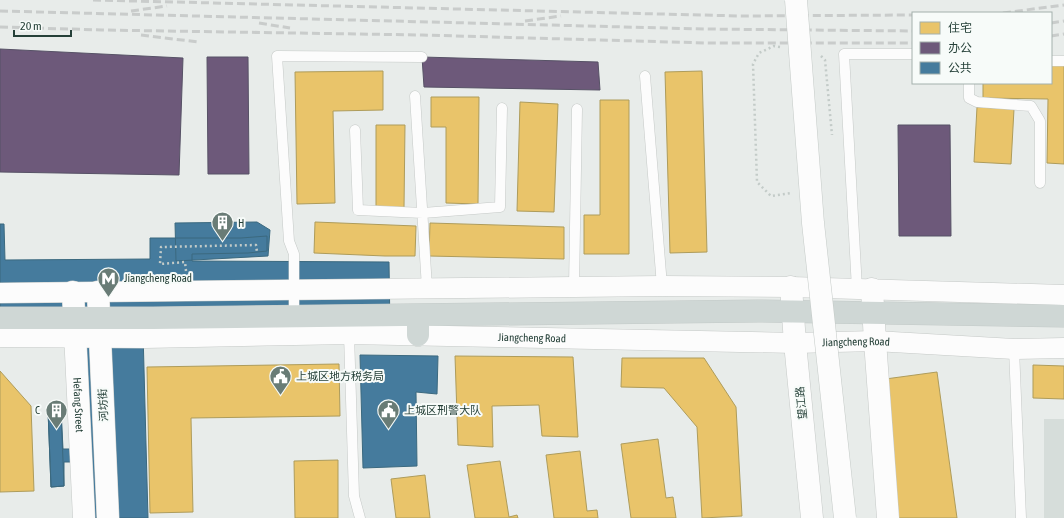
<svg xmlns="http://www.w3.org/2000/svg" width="1064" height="518" font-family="'Asap Condensed','Noto Sans SC',sans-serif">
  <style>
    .built { fill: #d6ddda }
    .homes { fill: #e9c46a; stroke: #ae9c5b }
    .offices { fill: #6d597a; stroke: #575266 }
    .public { fill: #457b9d; stroke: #3b697f }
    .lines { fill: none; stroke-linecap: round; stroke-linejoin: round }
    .service-casing { stroke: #c5c9c7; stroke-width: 11 }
    .minor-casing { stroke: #c5c9c7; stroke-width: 21 }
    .tertiary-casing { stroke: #c5c9c7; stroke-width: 23 }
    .primary-casing { stroke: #c3cac8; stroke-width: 23 }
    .path { stroke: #c3cbc8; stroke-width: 2.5; stroke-dasharray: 2 3; stroke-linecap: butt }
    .service { stroke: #fcfcfc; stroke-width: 10 }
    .minor { stroke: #fcfcfc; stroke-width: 20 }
    .tertiary { stroke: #fcfcfc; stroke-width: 22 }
    .primary { stroke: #cfd7d5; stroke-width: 22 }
    .rail { stroke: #c9cccb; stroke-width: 3; stroke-dasharray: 8 4; stroke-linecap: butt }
    .secondary-bridge-casing { stroke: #c4cac7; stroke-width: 23; stroke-linecap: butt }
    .secondary-bridge { stroke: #fcfcfc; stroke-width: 22 }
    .labels { text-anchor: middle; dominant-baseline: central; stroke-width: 4; stroke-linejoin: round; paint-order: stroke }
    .poi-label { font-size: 11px; fill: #254038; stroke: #f7fbf9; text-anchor: start }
    .street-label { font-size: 11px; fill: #254038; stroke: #f7fbf9 }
  </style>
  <rect width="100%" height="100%" fill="#e8ecea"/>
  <path class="built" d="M1044 419H1064V518H1044Z"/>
  <path class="homes" d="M1051 61H1064V164L1047 163 1048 99 983 98V83H1051Z
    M383 71V110L333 111 335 203 297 204 295 72Z
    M702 71 707 252 670 253 665 72Z
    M431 97H479L478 204 446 203V127H431Z
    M600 100H629V254H584V215H600Z
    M520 102 558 104 554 212 517 211Z
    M977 107 1014 109 1011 164 974 162Z
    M376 125H405L404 208 376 207Z
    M315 222 416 226 415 256H385L314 253Z
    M430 223 564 227V259L429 256Z
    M455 356 573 357 578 437 542 436 539 405 492 406 493 447 458 445Z
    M622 358H704L736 407 742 516 702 518 697 427 664 388 621 387Z
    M339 364 340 416 191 418 193 512 150 513 147 367Z
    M1033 365 1064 366V399L1033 398Z
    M0 371 31 406 34 491 0 492Z
    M937 372 957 518H896L878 380Z
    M658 439 666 498 673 497 676 518H631L621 444Z
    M580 451 587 511 597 510 598 518H554L546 455Z
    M338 460V518H295L294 461Z
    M500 461 509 517 517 515 518 518H475L467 465Z
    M425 475 430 518H396L391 479Z"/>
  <path class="offices" d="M0 49 183 58 179 175 0 172Z
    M207 57H248L249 174H208Z
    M422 57 598 62 600 90 424 87Z
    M898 125H950L951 236H899Z"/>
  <path class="public" d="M257 222 270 230 268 256 176 261 175 223Z
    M0 224H4L5 260 150 259V238H241L267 236V251L248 253 192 254V261L389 262 390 331 143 332 148 518H77L75 462H64V486L51 487 48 410H61L63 449H75L71 332H0Z
    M360 355 438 356 437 394 416 392 417 466 363 468Z
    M48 410H61L64 486 51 487Z"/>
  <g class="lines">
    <defs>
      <path id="service" d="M1051 61H1064
        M645 76 662 286
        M969 83V98L977 102 1031 106 1040 121V183
        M415 96 427 288
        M355 130 358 210 423 213 500 207 502 108
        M574 287 577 109
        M857 289 844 54H913
        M294 317V254L289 241 277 56 422 57
        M349 334 354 496 360 518
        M1014 349 1021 518"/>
      <g id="minor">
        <path d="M0 293 662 286 791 287 1064 295"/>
        <path id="s1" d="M0 337 145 338 349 334 795 343 875 341 1014 349 1064 348"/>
      </g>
      <g id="tertiary">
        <path d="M791 287 795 343 812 518"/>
        <path d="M872 289 875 341 888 518"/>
        <path id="s2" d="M73 292 84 518"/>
        <path d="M98 292 108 518"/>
      </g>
      <path id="primary" d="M418 315V335
        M0 318H153L758 311 1064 316"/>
    </defs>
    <use href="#service" class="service-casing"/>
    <use href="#minor" class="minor-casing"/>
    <use href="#tertiary" class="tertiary-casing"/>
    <use href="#primary" class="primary-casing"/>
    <path class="path" d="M780 47 774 46 759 53 753 64 757 182 771 196 791 193
      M821 56 825 60 832 135
      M186 271 185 262 160 264 161 247 256 245 257 252"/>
    <use href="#service" class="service"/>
    <use href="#minor" class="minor"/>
    <use href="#tertiary" class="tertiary"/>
    <use href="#primary" class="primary"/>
    <path class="rail" d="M93 0 741 16 913 15
      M0 11 704 29 913 31
      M131 11 167 6
      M1003 13 1064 5
      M525 21 561 16
      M259 23 290 28
      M1051 23 1064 21
      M0 27 102 30 422 35 708 43H913
      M141 35 198 42
      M1051 36 1064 34"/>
    <defs>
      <path id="secondary-bridge" d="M796 0 813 223 845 518"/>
    </defs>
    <use href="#secondary-bridge" class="secondary-bridge-casing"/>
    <use href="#secondary-bridge" class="secondary-bridge"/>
  </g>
  <defs>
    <symbol id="building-pin" viewBox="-11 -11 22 30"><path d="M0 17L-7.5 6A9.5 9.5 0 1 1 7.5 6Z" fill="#697c76" stroke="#f7fbf9"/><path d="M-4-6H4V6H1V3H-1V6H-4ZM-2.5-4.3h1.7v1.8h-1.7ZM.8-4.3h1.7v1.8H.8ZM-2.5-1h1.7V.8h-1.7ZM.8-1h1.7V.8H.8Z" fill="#fff"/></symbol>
    <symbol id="metro-pin" viewBox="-11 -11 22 30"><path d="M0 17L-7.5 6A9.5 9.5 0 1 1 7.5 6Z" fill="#697c76" stroke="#f7fbf9"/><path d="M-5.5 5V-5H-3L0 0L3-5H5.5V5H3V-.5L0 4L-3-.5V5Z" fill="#fff"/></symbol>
    <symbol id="civic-pin" viewBox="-11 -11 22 30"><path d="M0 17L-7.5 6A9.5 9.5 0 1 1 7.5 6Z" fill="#697c76" stroke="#f7fbf9"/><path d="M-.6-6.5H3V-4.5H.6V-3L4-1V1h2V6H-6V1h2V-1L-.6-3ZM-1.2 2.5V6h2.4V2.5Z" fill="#fff"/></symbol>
  </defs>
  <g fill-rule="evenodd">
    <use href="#building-pin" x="210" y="210" width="25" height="34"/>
    <use href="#metro-pin" x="96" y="266" width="25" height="34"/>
    <use href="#civic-pin" x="268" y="364" width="25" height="34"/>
    <use href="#building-pin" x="44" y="398" width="25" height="34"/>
    <use href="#civic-pin" x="376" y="398" width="25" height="34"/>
  </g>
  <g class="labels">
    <g class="poi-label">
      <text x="238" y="223">H</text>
      <text x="124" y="278">Jiangcheng Road</text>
      <text x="296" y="376">上城区地方税务局</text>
      <text x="40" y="410" text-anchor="end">C</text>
      <text x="404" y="410">上城区刑警大队</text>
    </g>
    <g class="street-label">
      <text stroke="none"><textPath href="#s1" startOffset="532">Jiangcheng Road</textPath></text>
      <text stroke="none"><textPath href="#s1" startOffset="856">Jiangcheng Road</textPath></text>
      <text transform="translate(801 403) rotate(-96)">望江路</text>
      <text stroke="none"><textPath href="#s2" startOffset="113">Hefang Street</textPath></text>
      <text transform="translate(103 405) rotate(-93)">河坊街</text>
    </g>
  </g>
  <rect x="912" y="12" width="140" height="72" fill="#f7fbf9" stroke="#a3b0ac"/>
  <rect x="920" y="22" width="20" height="12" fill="#e9c46a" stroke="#a3b0ac"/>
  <text x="948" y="32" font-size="12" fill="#254038">住宅</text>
  <rect x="920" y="42" width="20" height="12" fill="#6d597a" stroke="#a3b0ac"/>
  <text x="948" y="52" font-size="12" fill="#254038">办公</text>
  <rect x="920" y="62" width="20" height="12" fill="#457b9d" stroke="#a3b0ac"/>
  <text x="948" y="72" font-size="12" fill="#254038">公共</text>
  <path d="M14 30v6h57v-6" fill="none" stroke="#254038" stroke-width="2"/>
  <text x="20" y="30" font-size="12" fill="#254038" stroke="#f7fbf9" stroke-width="3" paint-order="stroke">20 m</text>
</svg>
